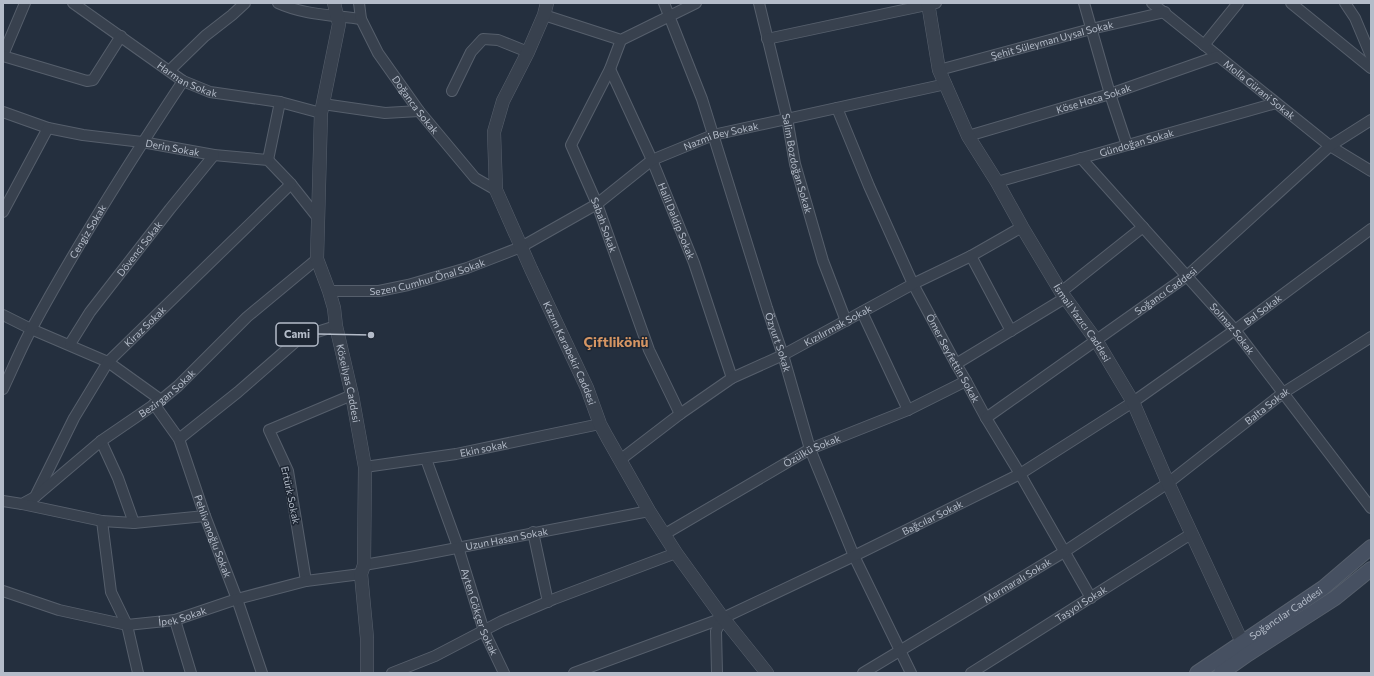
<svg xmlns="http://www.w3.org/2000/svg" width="1374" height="676" font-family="Commissioner,sans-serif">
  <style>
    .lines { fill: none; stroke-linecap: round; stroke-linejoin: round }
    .minor-casing { stroke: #565f6c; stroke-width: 12 }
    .tertiary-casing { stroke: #565f6c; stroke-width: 14 }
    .secondary-casing { stroke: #565f6c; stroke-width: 16 }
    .minor { stroke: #38414e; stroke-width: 10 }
    .tertiary { stroke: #38414e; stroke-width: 13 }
    .secondary { stroke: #465061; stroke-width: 14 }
    .labels { text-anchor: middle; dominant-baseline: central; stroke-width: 3; stroke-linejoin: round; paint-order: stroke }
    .street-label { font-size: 10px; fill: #b4bcc9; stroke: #1d2633 }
    .district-label { font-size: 14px; font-weight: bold; fill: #d59563; stroke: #1d2633 }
    .leader { fill: none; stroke: #b4bcc9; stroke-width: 1.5 }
    .callout-dot { fill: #b4bcc9; stroke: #1d2633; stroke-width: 1.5 }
    .callout { fill: #1d2633; stroke: #b4bcc9; stroke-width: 1.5 }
    .callout-label { font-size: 11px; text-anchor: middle; font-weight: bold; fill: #b4bcc9 }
  </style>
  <rect width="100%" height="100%" fill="#242f3e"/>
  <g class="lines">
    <defs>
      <g id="minor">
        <path id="s1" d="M73 3 183 81 210 92 280 102 321 113"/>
        <path d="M278 3C304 15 333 15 361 19"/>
        <path id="s2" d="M359 3 361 19 378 53 419 111 475 178 496 190"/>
        <path id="s3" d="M664 3 702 99 767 308 783 355 810 449 854 556 911 673"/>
        <path id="s4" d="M759 3 787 118 795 164 823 261 846 321"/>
        <path d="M1084 3 1110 94 1127 145"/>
        <path id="s5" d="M1152 3 1330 146 1371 171"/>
        <path d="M1291 3 1371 68"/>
        <path d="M1345 3 1355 18 1371 56"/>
        <path d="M544 15 621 40 696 3"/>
        <path d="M767 39 936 3"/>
        <path id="s6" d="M621 40 610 69 571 145 597 204 649 350 680 414"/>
        <path d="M1204 45 1238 3"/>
        <path d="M3 55 25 3"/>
        <path d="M3 56 87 81 93 80 121 36"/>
        <path id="s7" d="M610 69 652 160 694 263 732 378"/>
        <path d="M170 70 205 36 232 15 245 3"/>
        <path id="s8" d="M939 70 1091 29 1165 12"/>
        <path d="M452 91 471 52 483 39 498 40 528 52"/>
        <path d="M323 104 385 113 419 111"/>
        <path id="s9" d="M837 108 869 186 913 284 956 364 966 381 986 418 1020 474 1091 598"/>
        <path id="s10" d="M3 112 48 128 83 135 142 142 214 155 268 160 291 184 318 218"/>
        <path id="s11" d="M968 136 1110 94 1218 56"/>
        <path id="s12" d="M1081 158 1235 330 1371 508"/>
        <path d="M268 160 280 102"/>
        <path id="s13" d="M997 182 1276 103"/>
        <path d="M3 212 48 128"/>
        <path d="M971 256 1011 331"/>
        <path id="s14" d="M329 291H379L408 285 467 268 521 247 597 204 652 160 713 135 946 84"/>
        <path d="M1061 292 1143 227"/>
        <path d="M862 312 908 410"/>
        <path d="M3 315 31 329 108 362 161 400"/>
        <path id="s15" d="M70 344 90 312 170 209 214 155"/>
        <path d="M956 364 1065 298"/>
        <path id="s16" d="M3 389C13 368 21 348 32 328 78 243 130 161 183 81"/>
        <path id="s17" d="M154 404 179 439 205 516 237 599 262 673"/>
        <path id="s18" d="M986 418 1187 276 1330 146 1371 120"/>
        <path d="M179 439 238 392 301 337 336 326"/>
        <path d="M101 441 118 478 134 523"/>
        <path id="s19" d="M426 459 458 547 484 631 504 673"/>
        <path id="s20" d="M620 460 680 414 732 378 783 355 913 284 971 256 1022 227"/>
        <path id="s21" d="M365 467 456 454 600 424"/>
        <path id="s22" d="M35 497 74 418 108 362 291 184"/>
        <path id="s23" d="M3 501 22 504 35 497 101 441 161 400 178 386 247 317 317 259"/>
        <path d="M22 504 102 521 134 523 205 516"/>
        <path d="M102 521 111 592 127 625 138 673"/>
        <path d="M533 532 548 602"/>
        <path id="s24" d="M665 534 810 449 908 410 966 381"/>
        <path id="s25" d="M364 565 410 557 649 511"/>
        <path d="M306 581 288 471 269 430 352 395"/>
        <path id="s26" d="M3 591 59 610 127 625 175 620 237 599 306 581 361 574"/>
        <path d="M175 620 191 673"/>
        <path d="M392 673 435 656 502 621 554 599 676 553"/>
        <path id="s27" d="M574 673 723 618 854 556 1020 474 1133 402 1235 330 1371 229"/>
        <path d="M717 673 716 631 723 618"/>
        <path id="s28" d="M863 673 1064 552 1168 483 1283 393 1371 337"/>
        <path id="s29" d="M971 673 1191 534"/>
      </g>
      <g id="tertiary">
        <path id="s30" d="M334 3 339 24 321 113 317 259 329 291 334 308 336 326 352 395 365 467 364 565 361 574 367 638V673"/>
        <path id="s31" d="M547 3 544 15 528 52 503 101 494 132 496 190 531 269 587 388 600 424 607 437 649 511 676 553 723 618 767 673"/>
        <path id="s32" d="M928 3 939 70 968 136 997 182 1022 227 1061 292 1096 340 1133 402 1168 483 1242 642"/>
      </g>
      <g id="secondary">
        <path id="s33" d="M1197 673 1323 588 1371 547"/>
        <path d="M1221 673 1248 654 1335 598 1371 569"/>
      </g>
    </defs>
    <use href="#minor" class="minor-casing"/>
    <use href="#tertiary" class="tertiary-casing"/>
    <use href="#secondary" class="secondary-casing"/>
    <use href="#minor" class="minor"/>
    <use href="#tertiary" class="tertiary"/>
    <use href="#secondary" class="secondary"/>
  </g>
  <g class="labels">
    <g class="street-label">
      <text stroke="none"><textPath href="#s8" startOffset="117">Şehit Süleyman Uysal Sokak</textPath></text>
      <text stroke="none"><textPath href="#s1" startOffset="138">Harman Sokak</textPath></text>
      <text stroke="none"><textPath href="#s5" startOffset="138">Molla Gürani Sokak</textPath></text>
      <text stroke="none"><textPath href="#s11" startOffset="131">Köse Hoca Sokak</textPath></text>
      <text stroke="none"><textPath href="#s2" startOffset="118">Doğanca Sokak</textPath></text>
      <text stroke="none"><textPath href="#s14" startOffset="430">Nazmi Bey Sokak</textPath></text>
      <text stroke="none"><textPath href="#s13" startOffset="145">Gündoğan Sokak</textPath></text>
      <text stroke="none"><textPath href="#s10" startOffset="174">Derin Sokak</textPath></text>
      <text stroke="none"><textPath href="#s4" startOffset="165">Salim Bozdoğan Sokak</textPath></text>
      <text stroke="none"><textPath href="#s7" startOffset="166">Halil Daldip Sokak</textPath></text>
      <text stroke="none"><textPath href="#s6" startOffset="203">Sabah Sokak</textPath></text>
      <text stroke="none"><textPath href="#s16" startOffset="179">Cengiz Sokak</textPath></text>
      <text stroke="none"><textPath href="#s15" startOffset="118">Dövenci Sokak</textPath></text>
      <text stroke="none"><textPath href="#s14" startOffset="100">Sezen Cumhur Önal Sokak</textPath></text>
      <text stroke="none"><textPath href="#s18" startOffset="220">Soğancı Caddesi</textPath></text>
      <text stroke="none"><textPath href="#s27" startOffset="782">Bal Sokak</textPath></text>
      <text stroke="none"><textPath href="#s32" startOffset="359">İsmail Yazıcı Caddesi</textPath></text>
      <text stroke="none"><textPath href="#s22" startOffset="205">Kiraz Sokak</textPath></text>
      <text stroke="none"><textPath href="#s20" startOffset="257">Kızılırmak Sokak</textPath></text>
      <text stroke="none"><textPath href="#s12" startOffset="228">Solmaz Sokak</textPath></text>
      <text stroke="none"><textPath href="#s3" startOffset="358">Özyurt Sokak</textPath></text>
      <text stroke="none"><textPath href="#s31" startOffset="377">Kazım Karabekir Caddesi</textPath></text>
      <text stroke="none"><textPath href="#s9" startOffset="276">Ömer Seyfettin Sokak</textPath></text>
      <text stroke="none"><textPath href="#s30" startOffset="387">Köseilyas Caddesi</textPath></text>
      <text stroke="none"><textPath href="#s23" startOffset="202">Bezirgan Sokak</textPath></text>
      <text stroke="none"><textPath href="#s28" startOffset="485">Balta Sokak</textPath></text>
      <text stroke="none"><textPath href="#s21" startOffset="120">Ekin sokak</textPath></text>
      <text stroke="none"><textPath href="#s24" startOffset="169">Özülkü Sokak</textPath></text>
      <text transform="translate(291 495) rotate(78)">Ertürk Sokak</text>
      <text stroke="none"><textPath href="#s27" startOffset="391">Bağcılar Sokak</textPath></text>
      <text stroke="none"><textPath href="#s17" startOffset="146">Pehlivanoğlu Sokak</textPath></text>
      <text stroke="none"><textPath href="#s25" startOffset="145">Uzun Hasan Sokak</textPath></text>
      <text stroke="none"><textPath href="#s28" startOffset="180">Marmaralı Sokak</textPath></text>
      <text stroke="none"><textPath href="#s29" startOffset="130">Taşyol Sokak</textPath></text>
      <text stroke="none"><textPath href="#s19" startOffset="162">Ayten Gökçer Sokak</textPath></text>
      <text stroke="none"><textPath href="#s33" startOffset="107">Soğancılar Caddesi</textPath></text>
      <text stroke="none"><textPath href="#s26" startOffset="185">İpek Sokak</textPath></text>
    </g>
    <g class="district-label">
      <text x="616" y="341">Çiftlikönü</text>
    </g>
  </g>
  <path class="leader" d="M371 335L318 334"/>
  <circle class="callout-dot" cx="371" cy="335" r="4"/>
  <rect class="callout" x="276" y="323" width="42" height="23" rx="4"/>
  <g class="callout-label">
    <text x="297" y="338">Cami</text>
  </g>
  <rect width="1374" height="676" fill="none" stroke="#b4bcc9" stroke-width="8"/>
</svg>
